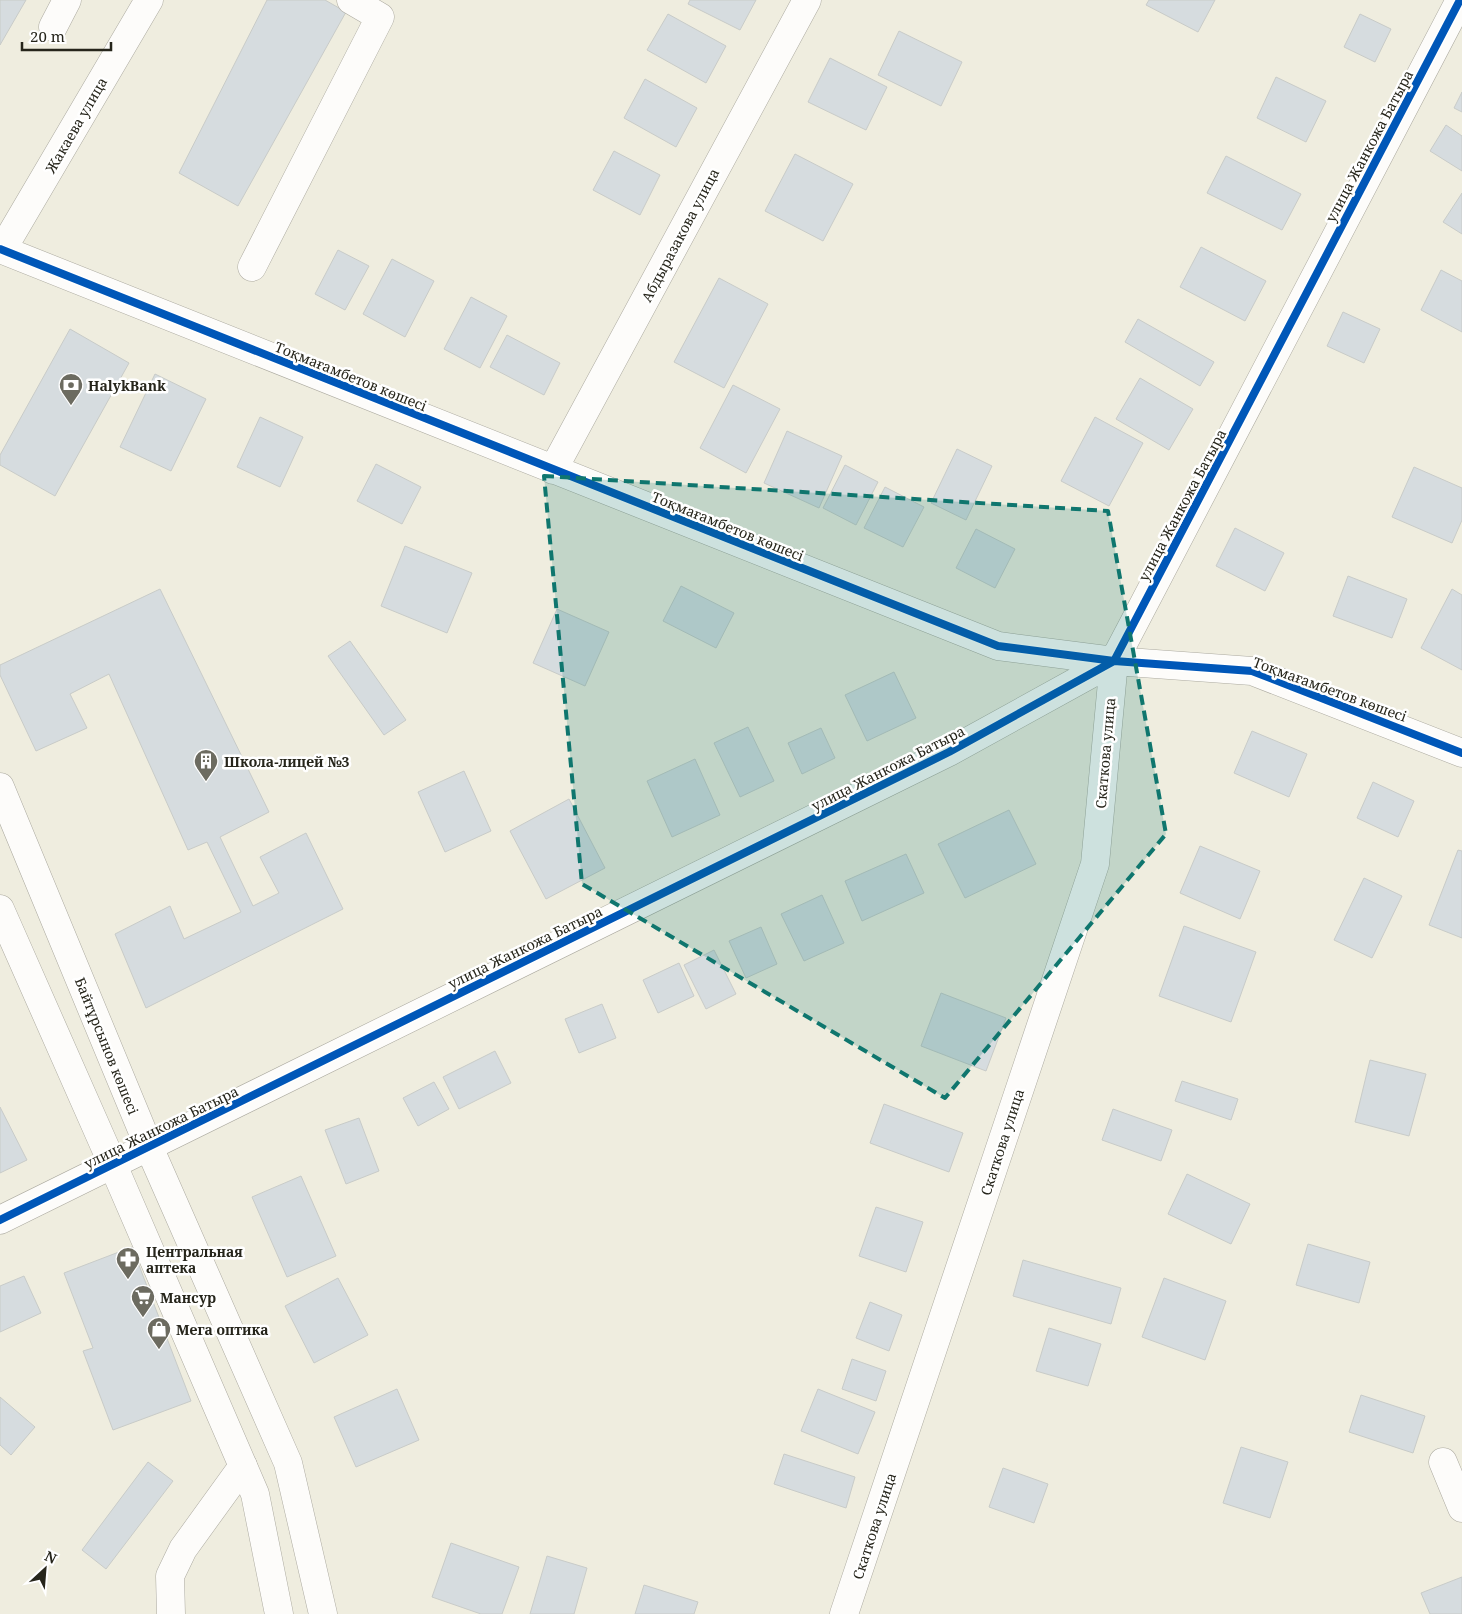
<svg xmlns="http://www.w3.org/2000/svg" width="1462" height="1614" viewBox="0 0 1462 1614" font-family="'Noto Serif',serif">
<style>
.building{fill:#d6dcdf;stroke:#c8cbc8}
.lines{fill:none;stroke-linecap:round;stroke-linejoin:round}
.minor-casing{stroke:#acaaa0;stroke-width:29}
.major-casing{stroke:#acaaa0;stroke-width:29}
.minor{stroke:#fdfcfa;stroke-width:28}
.major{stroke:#fdfcfa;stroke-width:28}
.cycleway-casing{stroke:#fff;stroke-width:11}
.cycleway{stroke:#0057b8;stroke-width:8}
.marked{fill:#0f766e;fill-opacity:0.2;stroke:#0f766e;stroke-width:4;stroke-dasharray:10 6;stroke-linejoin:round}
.labels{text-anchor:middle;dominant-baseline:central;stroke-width:5;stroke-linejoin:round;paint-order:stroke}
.street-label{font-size:14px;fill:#26251b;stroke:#fff}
.poi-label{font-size:14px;font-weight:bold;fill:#26251b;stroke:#fff;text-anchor:start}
</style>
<rect width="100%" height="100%" fill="#efeddf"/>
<path class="building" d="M 0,0 L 26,0 L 0,45 Z
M 267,0 L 325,0 L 346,12 L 238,206 L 179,173 Z
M 690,0 L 756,0 L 740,30 L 688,4 Z
M 1149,0 L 1215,0 L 1198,32 L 1146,5 Z
M 668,14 L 726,46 L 706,83 L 647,50 Z
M 1360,14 L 1391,29 L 1375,62 L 1344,47 Z
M 899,31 L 962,62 L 941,106 L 878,75 Z
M 830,58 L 887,87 L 866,130 L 808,102 Z
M 1276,77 L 1326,101 L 1306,142 L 1257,118 Z
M 645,79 L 697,108 L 676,147 L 624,118 Z
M 1462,92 L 1462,112 L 1454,108 Z
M 1446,125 L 1462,136 L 1462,171 L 1430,151 Z
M 614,151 L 660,175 L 640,215 L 593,190 Z
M 795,154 L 853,184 L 823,241 L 765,211 Z
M 1226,156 L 1301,194 L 1282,230 L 1207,193 Z
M 1462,193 L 1462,234 L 1443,222 Z
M 1201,247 L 1266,281 L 1245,321 L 1180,287 Z
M 338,250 L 369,266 L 345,310 L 315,294 Z
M 392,259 L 434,281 L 405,337 L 363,314 Z
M 1441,270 L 1462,281 L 1462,332 L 1421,310 Z
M 719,278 L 768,304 L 724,388 L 674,362 Z
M 471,297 L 507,316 L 480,368 L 444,349 Z
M 1343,312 L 1380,329 L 1364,363 L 1327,346 Z
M 1138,319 L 1214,362 L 1200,386 L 1125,342 Z
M 70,329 L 129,363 L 55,496 L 0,465 L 0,455 Z
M 507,335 L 560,363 L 544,395 L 490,367 Z
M 155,374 L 206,399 L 171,471 L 120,447 Z
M 1140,378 L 1193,409 L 1169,450 L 1116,419 Z
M 733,385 L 780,409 L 746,473 L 700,448 Z
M 260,417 L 303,437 L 280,487 L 237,467 Z
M 1095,417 L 1143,443 L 1109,506 L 1061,481 Z
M 787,431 L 842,456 L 819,508 L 764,483 Z
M 957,449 L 992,466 L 966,520 L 931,503 Z
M 376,464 L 421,487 L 402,524 L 357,501 Z
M 845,465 L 878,482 L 856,525 L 823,508 Z
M 1414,467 L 1462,488 L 1462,520 L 1452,543 L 1392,517 Z
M 885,487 L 924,507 L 903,547 L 864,528 Z
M 1235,528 L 1284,553 L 1265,591 L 1216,566 Z
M 976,529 L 1015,549 L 995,588 L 956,568 Z
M 405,546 L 472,573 L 447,633 L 381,606 Z
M 1348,576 L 1407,599 L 1392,638 L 1333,616 Z
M 681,586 L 734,613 L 716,648 L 663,621 Z
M 160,589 L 269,812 L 220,837 L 253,906 L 279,893 L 260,857 L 306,833 L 343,909 L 146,1008 L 115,934 L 170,906 L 184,939 L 241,912 L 207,842 L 188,850 L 109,674 L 70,694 L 87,728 L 36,751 L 0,675 L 0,665 Z
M 1452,589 L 1462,595 L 1462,670 L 1421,648 Z
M 557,609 L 609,632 L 585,686 L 533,663 Z
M 350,641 L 406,720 L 384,735 L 328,656 Z
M 894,672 L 916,718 L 867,741 L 845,695 Z
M 748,727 L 774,781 L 740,797 L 714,743 Z
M 821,728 L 835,758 L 802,774 L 788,743 Z
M 1252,731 L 1307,754 L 1289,797 L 1234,773 Z
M 695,759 L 720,815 L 672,837 L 647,781 Z
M 464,771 L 491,831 L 445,852 L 418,792 Z
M 1373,782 L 1414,801 L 1398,837 L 1357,818 Z
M 569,799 L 605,868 L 546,899 L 510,831 Z
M 1009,810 L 1036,864 L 965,898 L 938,844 Z
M 1200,846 L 1260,871 L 1240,919 L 1180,893 Z
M 1458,850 L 1462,851 L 1462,938 L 1429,925 Z
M 906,854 L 924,893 L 862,921 L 845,881 Z
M 1364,878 L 1402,896 L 1372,958 L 1334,940 Z
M 822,895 L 844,943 L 804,961 L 781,914 Z
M 1184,926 L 1256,952 L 1231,1022 L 1159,996 Z
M 761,927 L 777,964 L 746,978 L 729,941 Z
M 714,950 L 736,994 L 706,1009 L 684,965 Z
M 679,963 L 694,996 L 658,1013 L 643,980 Z
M 941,993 L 1006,1018 L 986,1071 L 921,1046 Z
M 602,1004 L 616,1038 L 579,1053 L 565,1019 Z
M 495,1051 L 511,1083 L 459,1109 L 443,1077 Z
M 1370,1060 L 1426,1074 L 1409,1136 L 1355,1122 Z
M 1182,1081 L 1238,1099 L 1231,1120 L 1175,1101 Z
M 434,1082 L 449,1109 L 418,1126 L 403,1098 Z
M 884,1104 L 963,1133 L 949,1172 L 870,1143 Z
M 0,1107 L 27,1160 L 0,1173 Z
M 1113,1109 L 1172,1130 L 1161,1161 L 1102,1140 Z
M 359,1118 L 379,1171 L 346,1184 L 325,1130 Z
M 1187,1174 L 1250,1204 L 1231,1244 L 1168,1214 Z
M 301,1176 L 336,1256 L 287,1277 L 252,1197 Z
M 876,1207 L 923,1222 L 906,1272 L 859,1256 Z
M 1308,1244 L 1370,1262 L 1359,1303 L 1296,1285 Z
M 132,1247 L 191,1401 L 113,1430 L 83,1351 L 93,1348 L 64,1273 Z
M 1023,1260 L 1121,1288 L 1111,1324 L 1013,1296 Z
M 24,1276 L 41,1313 L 0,1332 L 0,1286 Z
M 338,1278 L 368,1335 L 314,1363 L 285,1306 Z
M 1164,1278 L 1226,1301 L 1205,1360 L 1142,1337 Z
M 870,1302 L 902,1315 L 889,1351 L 856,1338 Z
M 1049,1328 L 1101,1344 L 1088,1386 L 1036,1371 Z
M 852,1359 L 886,1371 L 876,1401 L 842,1389 Z
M 397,1389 L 419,1440 L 356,1467 L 334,1417 Z
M 818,1389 L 875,1412 L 858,1454 L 801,1431 Z
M 1361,1395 L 1425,1416 L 1413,1453 L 1349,1432 Z
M 0,1397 L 35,1427 L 11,1455 L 0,1445 Z
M 1241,1447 L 1288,1462 L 1270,1518 L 1223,1503 Z
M 784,1454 L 855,1477 L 846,1508 L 774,1484 Z
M 148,1462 L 173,1481 L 106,1569 L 82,1550 Z
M 1003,1468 L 1048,1484 L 1034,1523 L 989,1507 Z
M 451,1543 L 519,1567 L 502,1614 L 481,1614 L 432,1597 Z
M 547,1556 L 587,1568 L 574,1614 L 530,1614 Z
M 1462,1577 L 1462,1614 L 1430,1614 L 1421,1593 Z
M 644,1585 L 698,1602 L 694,1614 L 635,1614 Z"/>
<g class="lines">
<g class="minor-casing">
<path id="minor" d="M 53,27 L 67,0
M 0,249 L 998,646 L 1114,661 L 1252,671 L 1462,753
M 2,250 L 149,0
M 252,267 L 380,17 L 351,0
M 553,470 L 807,0
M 0,1220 L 949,752 L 1114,661 L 1460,0
M 1443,1462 L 1462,1508
M 171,1614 L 170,1576 L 183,1549 L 243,1466
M 844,1614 L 1095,864 L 1114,661"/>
</g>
<g class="major-casing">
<path id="major" d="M 0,787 L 149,1147 L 288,1463 L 323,1614
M 0,909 L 113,1165 L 255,1494 L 279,1614"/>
</g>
<use href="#minor" class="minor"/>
<use href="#major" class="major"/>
<g class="cycleway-casing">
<path id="cycleway" d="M 0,249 L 998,646 L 1114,661 L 1252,671 L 1462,753
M 0,1220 L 949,752 L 1114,661 L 1460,0"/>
</g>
<use href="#cycleway" class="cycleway"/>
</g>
<path class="marked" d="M 544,476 L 1108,511 L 1166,834 L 945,1098 L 582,884 Z"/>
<defs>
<g id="bank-pin" transform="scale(1.25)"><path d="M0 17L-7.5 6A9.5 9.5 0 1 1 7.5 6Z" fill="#6c6b60" stroke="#fff"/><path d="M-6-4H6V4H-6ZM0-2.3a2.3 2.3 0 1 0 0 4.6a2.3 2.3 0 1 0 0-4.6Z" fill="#fff"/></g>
<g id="building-pin" transform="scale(1.25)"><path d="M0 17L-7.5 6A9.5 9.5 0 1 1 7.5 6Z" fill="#6c6b60" stroke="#fff"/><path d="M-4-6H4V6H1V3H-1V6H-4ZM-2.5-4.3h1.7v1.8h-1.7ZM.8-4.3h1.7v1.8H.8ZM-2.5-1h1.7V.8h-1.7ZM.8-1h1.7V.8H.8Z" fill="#fff"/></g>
<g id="pharmacy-pin" transform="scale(1.25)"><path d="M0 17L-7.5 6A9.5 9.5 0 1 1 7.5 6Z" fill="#6c6b60" stroke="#fff"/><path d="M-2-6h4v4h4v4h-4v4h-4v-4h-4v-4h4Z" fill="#fff"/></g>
<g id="supermarket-pin" transform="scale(1.25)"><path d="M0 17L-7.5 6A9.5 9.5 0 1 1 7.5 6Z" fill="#6c6b60" stroke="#fff"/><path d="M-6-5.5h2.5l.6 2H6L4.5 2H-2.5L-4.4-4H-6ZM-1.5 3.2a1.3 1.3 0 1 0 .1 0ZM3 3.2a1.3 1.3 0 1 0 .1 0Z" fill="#fff"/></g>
<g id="shop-pin" transform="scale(1.25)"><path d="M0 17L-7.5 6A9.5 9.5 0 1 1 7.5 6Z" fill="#6c6b60" stroke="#fff"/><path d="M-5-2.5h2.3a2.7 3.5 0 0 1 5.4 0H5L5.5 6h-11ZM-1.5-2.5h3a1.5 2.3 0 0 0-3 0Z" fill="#fff"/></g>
</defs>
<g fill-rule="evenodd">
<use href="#bank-pin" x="71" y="385"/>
<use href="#building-pin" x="206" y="761"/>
<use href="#pharmacy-pin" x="128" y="1259"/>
<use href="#supermarket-pin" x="143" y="1297"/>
<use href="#shop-pin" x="159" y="1329"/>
</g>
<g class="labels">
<g class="street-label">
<text transform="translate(76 125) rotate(-60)">Жакаева улица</text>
<text transform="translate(1369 146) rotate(-62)">улица Жанкожа Батыра</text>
<text transform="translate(680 235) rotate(-62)">Абдыразакова улица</text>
<text transform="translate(351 376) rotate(22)">Тоқмағамбетов көшесі</text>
<text transform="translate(1182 505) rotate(-62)">улица Жанкожа Батыра</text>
<text transform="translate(728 526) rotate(22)">Тоқмағамбетов көшесі</text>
<text transform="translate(1330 689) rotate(20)">Тоқмағамбетов көшесі</text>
<text transform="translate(1105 753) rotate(-85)">Скаткова улица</text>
<text transform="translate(888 768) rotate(-27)">улица Жанкожа Батыра</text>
<text transform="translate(525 947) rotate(-26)">улица Жанкожа Батыра</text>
<text transform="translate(107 1046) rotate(68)">Байтұрсынов көшесі</text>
<text transform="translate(161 1127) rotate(-26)">улица Жанкожа Батыра</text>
<text transform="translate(1002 1142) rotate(-72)">Скаткова улица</text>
<text transform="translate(874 1526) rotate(-72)">Скаткова улица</text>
</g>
<g class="poi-label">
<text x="88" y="385">HalykBank</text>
<text x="224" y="761">Школа-лицей №3</text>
<text x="146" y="1251">Центральная<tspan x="146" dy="16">аптека</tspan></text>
<text x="160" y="1297">Мансур</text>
<text x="176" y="1329">Мега оптика</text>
</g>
</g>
<g transform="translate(45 1569) rotate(26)" stroke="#ffffff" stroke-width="4" paint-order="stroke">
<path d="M0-4L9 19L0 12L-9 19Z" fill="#26251b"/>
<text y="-8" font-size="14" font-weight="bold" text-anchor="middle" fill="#26251b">N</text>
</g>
<path d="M22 42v8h89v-8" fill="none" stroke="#26251b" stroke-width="2.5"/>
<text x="30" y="42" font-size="15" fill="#26251b" stroke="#ffffff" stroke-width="4" paint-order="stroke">20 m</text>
</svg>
